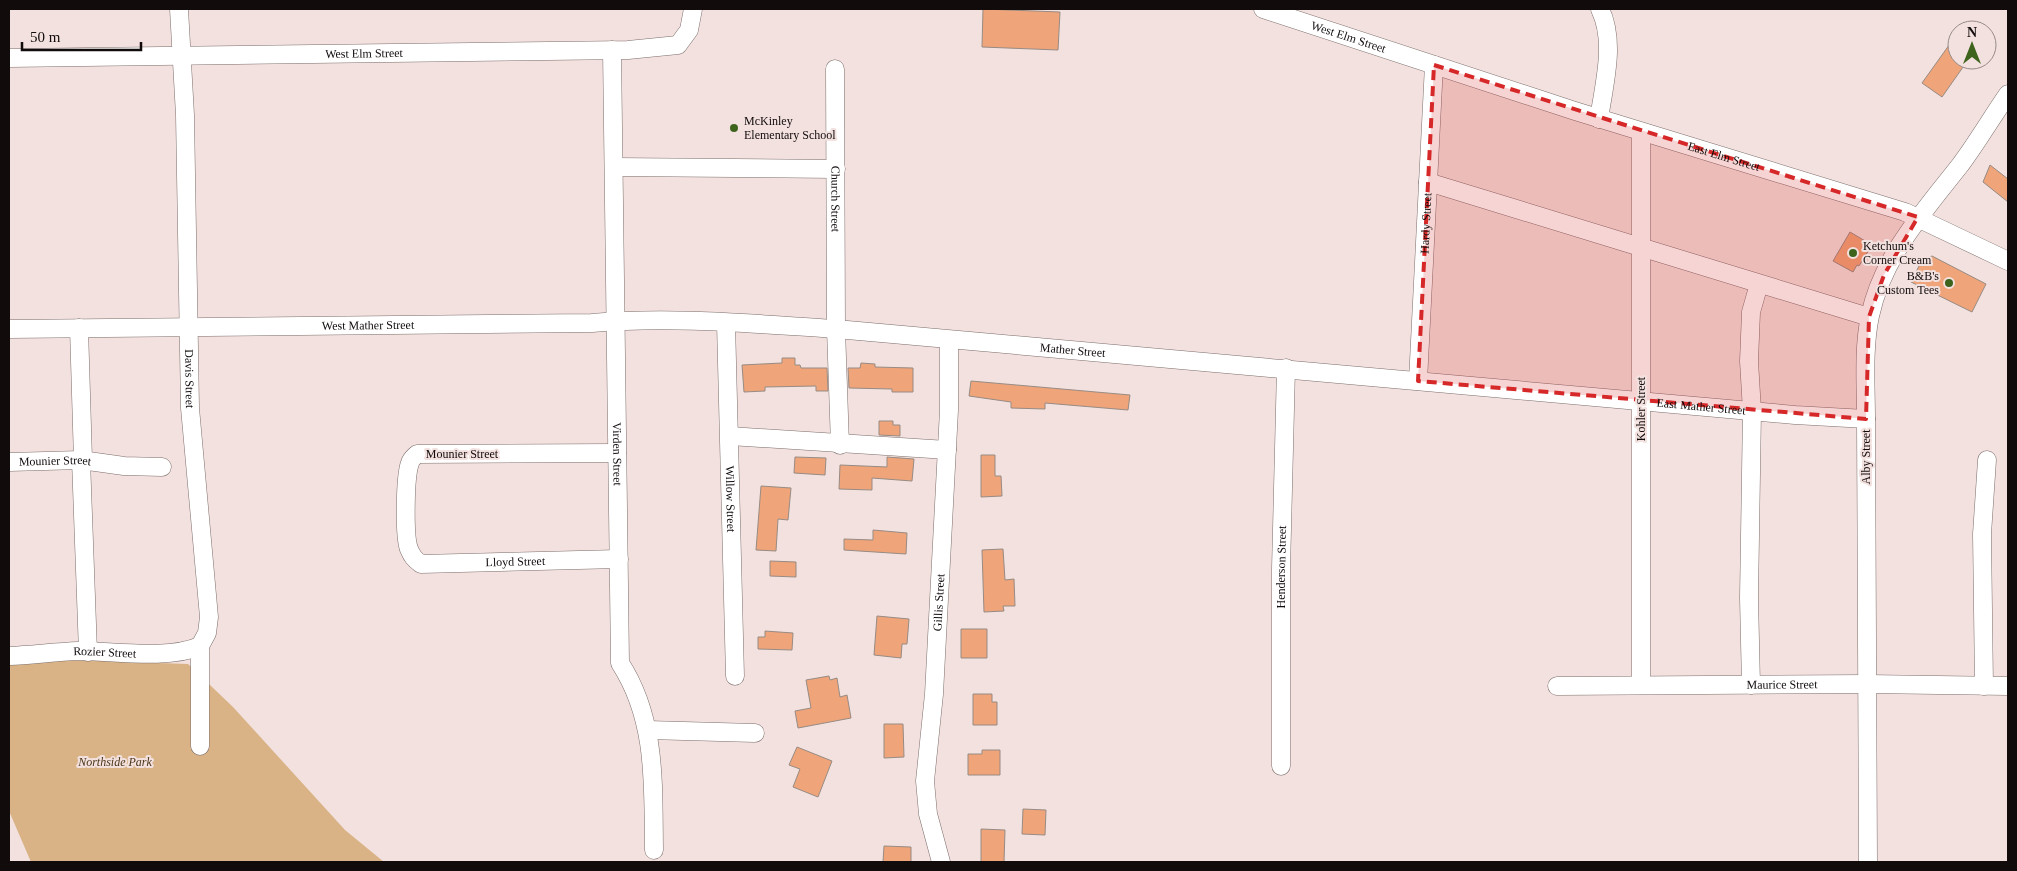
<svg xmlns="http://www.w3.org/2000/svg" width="2017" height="871" viewBox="0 0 2017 871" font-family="'Times New Roman',serif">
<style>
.green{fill:#d9b386}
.building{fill:#efa479;stroke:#978b84}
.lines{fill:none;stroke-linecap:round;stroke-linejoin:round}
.minor-casing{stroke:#7c6e6b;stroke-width:19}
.minor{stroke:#fff;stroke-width:18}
.marked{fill:#d62828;fill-opacity:0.2;stroke:#d62828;stroke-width:4;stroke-dasharray:10 6;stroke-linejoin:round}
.poi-dot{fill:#3d631c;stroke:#f2e1de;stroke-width:2}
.labels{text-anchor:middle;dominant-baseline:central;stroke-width:4;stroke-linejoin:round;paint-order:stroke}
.street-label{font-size:12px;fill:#110b0b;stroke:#f2e1de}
.poi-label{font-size:12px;fill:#110b0b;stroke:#f2e1de;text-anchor:start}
.park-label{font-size:12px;font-style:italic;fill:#4c3518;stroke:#f2e1de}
</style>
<rect width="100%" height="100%" fill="#f2e1de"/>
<path class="green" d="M 75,660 L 188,664 L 233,707 L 345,830 L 384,862 L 31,862 L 9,811 L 9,665 Z"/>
<path class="building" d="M 983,9 L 1060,12 L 1058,50 L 982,47 Z
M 1957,34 L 1957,60 L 1968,60 L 1942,97 L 1922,83 Z
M 1990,165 L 2008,179 L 2008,202 L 1983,182 Z
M 1850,232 L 1872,245 L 1859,266 L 1857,265 L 1853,272 L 1833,261 Z
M 1932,256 L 1986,284 L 1972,312 L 1911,282 L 1922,260 Z
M 782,358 L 795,358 L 795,365 L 800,365 L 801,368 L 827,368 L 828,391 L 816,391 L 816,386 L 765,387 L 765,391 L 744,392 L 742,365 L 782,363 Z
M 861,363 L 875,364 L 875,367 L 913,368 L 913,392 L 892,392 L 892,389 L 849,388 L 848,368 L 860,368 Z
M 971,381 L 1130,395 L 1128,410 L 1045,403 L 1045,409 L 1011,408 L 1011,402 L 969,396 Z
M 879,421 L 893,421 L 893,425 L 900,425 L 900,436 L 879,435 Z
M 981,455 L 995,455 L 995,476 L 1001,476 L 1002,496 L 981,497 Z
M 795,457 L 826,458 L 825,475 L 794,473 Z
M 887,457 L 914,459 L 912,481 L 872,478 L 872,490 L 839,489 L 840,465 L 887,467 Z
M 761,486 L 791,488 L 788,520 L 778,519 L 776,551 L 756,550 Z
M 873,530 L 907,533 L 906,554 L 844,550 L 844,539 L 873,540 Z
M 1003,549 L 1005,580 L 1014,579 L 1015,606 L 1003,606 L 1004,611 L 984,612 L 982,550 Z
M 770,561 L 796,562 L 796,577 L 770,576 Z
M 877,616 L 909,619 L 907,644 L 902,644 L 901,658 L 874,655 Z
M 961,629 L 987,629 L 987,658 L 961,658 Z
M 765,631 L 793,633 L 792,650 L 758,649 L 758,637 L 765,637 Z
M 829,676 L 830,680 L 837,678 L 840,697 L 847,695 L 851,718 L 798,728 L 795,711 L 811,708 L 806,680 Z
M 973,694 L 992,694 L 992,702 L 997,702 L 997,725 L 973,725 Z
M 884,724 L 903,724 L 904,757 L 884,758 Z
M 797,747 L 832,761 L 818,797 L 793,787 L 800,769 L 789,765 Z
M 982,750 L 1000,750 L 1000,775 L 968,775 L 968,754 L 982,754 Z
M 1023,809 L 1046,810 L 1045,835 L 1022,834 Z
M 981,829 L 1005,830 L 1004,862 L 981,862 Z
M 884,846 L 911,847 L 911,862 L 883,862 Z"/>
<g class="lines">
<g class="minor-casing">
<g id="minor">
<path id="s1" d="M 179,9 L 185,115 L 190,408 L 209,617 L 207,633 L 200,646 L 200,746"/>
<path id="s2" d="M 1263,9 L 1575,111 L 1905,212 L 2008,261"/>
<path id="s3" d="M 612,50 L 620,663 C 657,720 653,785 654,850"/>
<path id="s4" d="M 9,58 L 628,50 L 678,45 L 689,30 L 693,9"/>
<path id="s5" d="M 835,69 L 836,329 L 840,445"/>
<path d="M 1599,119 C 1604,84 1616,42 1600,9"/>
<path d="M 1641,132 L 1641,685"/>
<path d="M 614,167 L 836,169"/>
<path d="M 1428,182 L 1869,317"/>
<path id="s6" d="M 726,323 L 735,676"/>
<path d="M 79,328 L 83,460"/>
<path id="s7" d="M 9,329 L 592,323 C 673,316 755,324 836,329 L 1795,415 L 1866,419"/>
<path id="s8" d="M 1418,381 L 1434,65"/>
<path d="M 730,436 L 947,450"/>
<path id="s9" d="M 617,453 L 417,454 C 414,457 411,459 410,463 C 405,476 404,536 409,549 C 412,556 414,559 421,564 L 619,559"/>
<path d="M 81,460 L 88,652"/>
<path id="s10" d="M 9,462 L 81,460 L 124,466 L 162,467"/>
<path id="s11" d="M 9,656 C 32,655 55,652 78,651 C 113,651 168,660 200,646"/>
<path d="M 1751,685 L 1749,598 L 1752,411 L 1749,361 L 1751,312 L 1759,284"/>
<path id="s12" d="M 1557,686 L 1867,684 L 2008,686"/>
<path d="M 1984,686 L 1982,534 L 1987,460"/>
<path d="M 648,730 L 755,733"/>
<path id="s13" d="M 1281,766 L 1281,569 L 1286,368"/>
<path id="s14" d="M 941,862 L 928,814 L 925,781 L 934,694 L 949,410 L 949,340"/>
<path d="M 1868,862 L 1866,419 C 1866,386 1863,349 1870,316 C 1882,257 1925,210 1961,164 C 1978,141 1992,117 2008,94"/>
</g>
</g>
<use href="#minor" class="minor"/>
</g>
<path class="marked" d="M 1434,65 L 1918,217 L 1884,275 L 1869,317 L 1866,419 L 1418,381 Z"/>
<g class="poi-dot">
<circle cx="734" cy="128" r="5"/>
<circle cx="1853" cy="253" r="5"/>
<circle cx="1949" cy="283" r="5"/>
</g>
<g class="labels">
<g class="street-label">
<text stroke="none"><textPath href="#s2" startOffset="90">West Elm Street</textPath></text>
<text stroke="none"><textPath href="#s4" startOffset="355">West Elm Street</textPath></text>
<text stroke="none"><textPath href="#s2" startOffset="484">East Elm Street</textPath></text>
<text stroke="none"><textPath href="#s5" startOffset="130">Church Street</textPath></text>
<text stroke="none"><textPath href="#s8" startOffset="158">Hardy Street</textPath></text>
<text stroke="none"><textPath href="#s7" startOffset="359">West Mather Street</textPath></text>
<text stroke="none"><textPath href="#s7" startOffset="1065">Mather Street</textPath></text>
<text stroke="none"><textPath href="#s1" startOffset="370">Davis Street</textPath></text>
<text stroke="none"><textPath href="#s7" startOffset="1696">East Mather Street</textPath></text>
<text transform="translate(1641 409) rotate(-90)">Kohler Street</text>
<text stroke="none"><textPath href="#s3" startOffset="404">Virden Street</textPath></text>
<text x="462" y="454">Mounier Street</text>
<text transform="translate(1866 457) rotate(-90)">Alby Street</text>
<text stroke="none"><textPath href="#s10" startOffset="46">Mounier Street</textPath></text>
<text stroke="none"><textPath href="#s6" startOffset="176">Willow Street</textPath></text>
<text stroke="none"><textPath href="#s9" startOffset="412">Lloyd Street</textPath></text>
<text stroke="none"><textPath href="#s13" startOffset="199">Henderson Street</textPath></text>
<text stroke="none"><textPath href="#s14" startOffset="262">Gillis Street</textPath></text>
<text stroke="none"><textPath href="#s11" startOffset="96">Rozier Street</textPath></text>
<text stroke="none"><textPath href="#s12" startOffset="225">Maurice Street</textPath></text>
</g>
<g class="poi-label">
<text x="744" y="121">McKinley<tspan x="744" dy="14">Elementary School</tspan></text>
<text x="1863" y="246">Ketchum's<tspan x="1863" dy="14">Corner Cream</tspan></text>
<text x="1939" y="276" text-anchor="end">B&amp;B's<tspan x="1939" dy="14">Custom Tees</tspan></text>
</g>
<g class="park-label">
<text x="115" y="762">Northside Park</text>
</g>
</g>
<rect width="2017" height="871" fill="none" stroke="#110b0b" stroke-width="20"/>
<g transform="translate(1972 45)"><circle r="24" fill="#f2e1de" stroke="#988b8a"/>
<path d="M0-4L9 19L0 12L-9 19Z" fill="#3d631c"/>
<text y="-8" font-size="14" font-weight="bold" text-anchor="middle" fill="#110b0b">N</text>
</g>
<path d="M22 42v8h119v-8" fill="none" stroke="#110b0b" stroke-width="2.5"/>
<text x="30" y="42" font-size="15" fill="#110b0b" stroke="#f2e1de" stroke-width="4" paint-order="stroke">50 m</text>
</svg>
